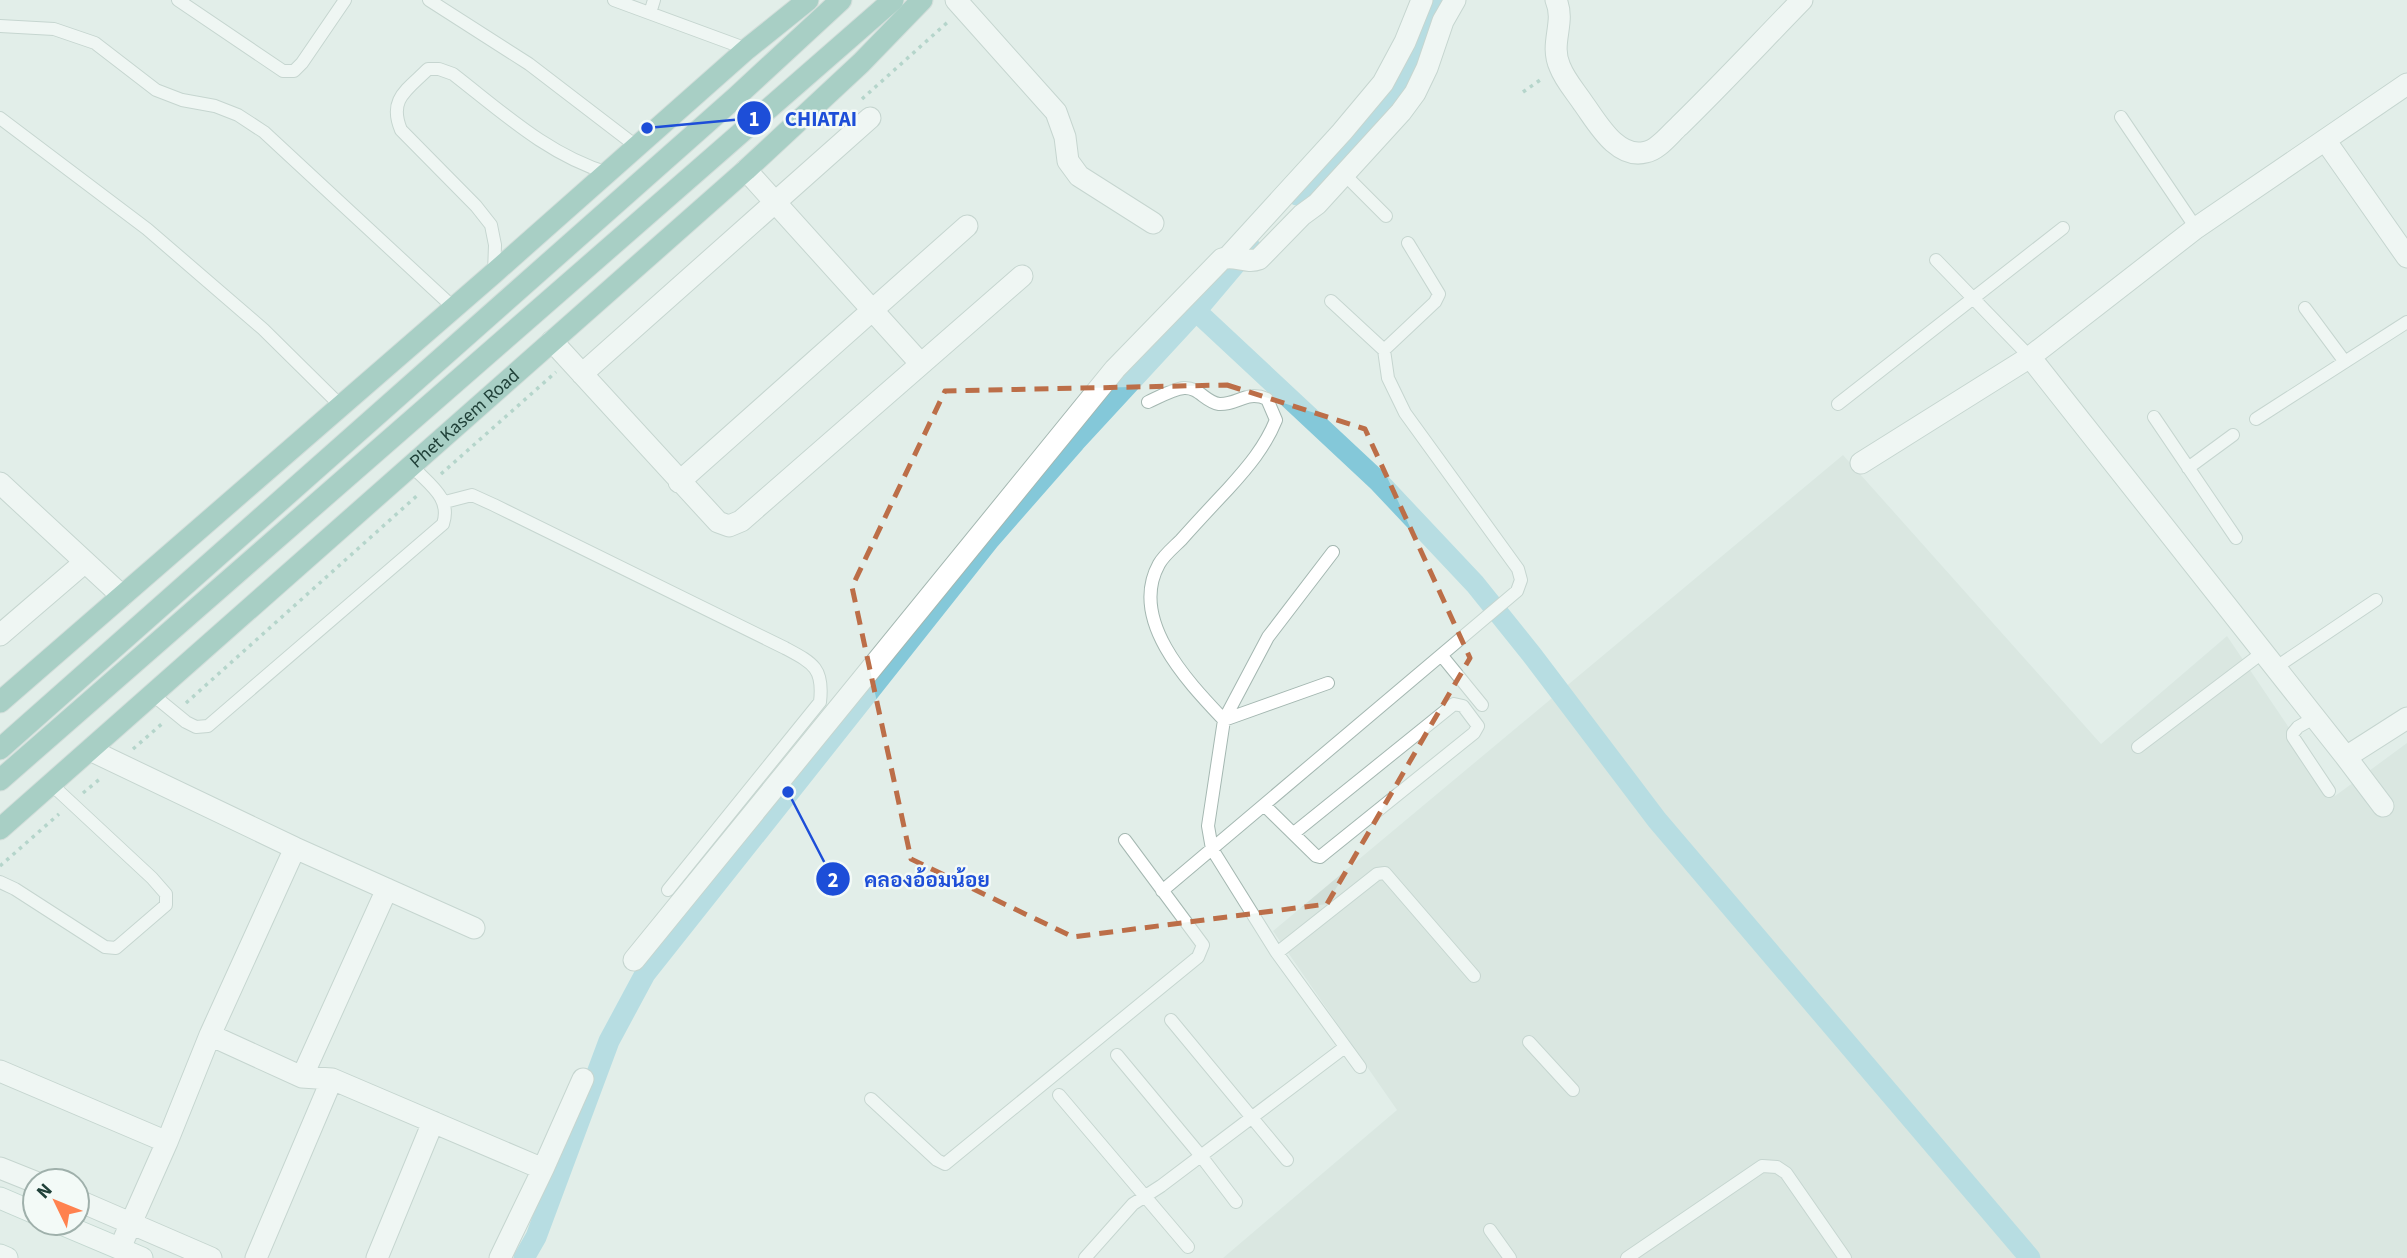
<svg xmlns="http://www.w3.org/2000/svg" width="2407" height="1258" viewBox="0 0 2407 1258" font-family="'Source Sans 3',Sarabun,sans-serif">
<style>
.built{fill:#d0ded8}
.lines{fill:none;stroke-linecap:round;stroke-linejoin:round}
.canal{stroke:#84c8d9;stroke-width:21}
.lane-casing{stroke:#a4b7b1;stroke-width:14}
.street-casing{stroke:#a4b7b1;stroke-width:23}
.secondary-casing{stroke:#9fbbb2;stroke-width:23}
.primary-casing{stroke:#c1cac8;stroke-width:23}
.path{stroke:#7fb5a6;stroke-width:3.5;stroke-dasharray:3.5 5;stroke-linecap:butt}
.lane{stroke:#fff;stroke-width:12}
.street{stroke:#fff;stroke-width:21}
.secondary{stroke:#fff;stroke-width:21}
.primary{stroke:#62a899;stroke-width:21}
.marked{fill:none;stroke:#bc6e48;stroke-width:5;stroke-dasharray:14 9;stroke-linejoin:round}
.labels{text-anchor:middle;dominant-baseline:central;stroke-width:5;stroke-linejoin:round;paint-order:stroke}
.street-label{font-size:19px;fill:#204139;stroke:#f3faf7}
.leader{fill:none;stroke:#1d4ed8;stroke-width:2.5}
.callout-dot{fill:#1d4ed8;stroke:#f3faf7;stroke-width:2.5}
.mark-label{font-size:21px;text-anchor:middle;font-weight:bold;fill:#fff}
.callout-label{font-size:21px;text-anchor:middle;font-weight:bold;fill:#1d4ed8;stroke:#f3faf7;stroke-width:5;stroke-linejoin:round;paint-order:stroke}
</style>
<rect width="100%" height="100%" fill="#e2eee9"/>
<path class="built" d="M 1843,455 L 2101,744 L 2227,636 L 2335,796 L 2407,743 L 2407,1258 L 1223,1258 L 1397,1110 L 1273,931 Z"/>
<g class="lines">
<path class="canal" d="M 1297,195 L 1389,101 L 1436,0
M 1196,311 L 1378,481 L 1475,584 L 1532,655 L 1657,820 L 2030,1258
M 524,1258 L 536,1237 L 609,1041 L 645,974 L 990,539 L 1075,442 L 1196,311 L 1250,247"/>
<g class="lane-casing">
<path id="lane" d="M 178,0 L 283,71 L 294,71 L 302,63 L 345,0
M 429,0 L 529,64 L 636,146
M 614,0 L 747,49
M 650,13 L 654,0
M 0,26 L 54,29 L 95,43 L 156,90 L 182,100 L 215,106 L 238,115 L 264,132 L 454,308
M 2121,117 L 2196,228
M 0,118 L 147,229 L 263,329 L 341,406
M 1345,175 L 1386,216
M 1936,260 L 2030,357
M 494,273 L 495,245 L 491,225 L 476,206 L 401,130 C 388,99 407,90 428,69 L 439,69 L 453,74 C 502,112 548,155 608,173
M 1331,301 L 1384,350
M 2305,308 L 2345,362
M 1148,402 C 1159,397 1173,389 1184,388 C 1199,387 1205,402 1219,404 C 1238,405 1246,390 1267,399 L 1276,420 C 1265,447 1248,467 1228,489 C 1212,506 1196,523 1181,540 C 1174,547 1164,555 1159,564 C 1128,620 1188,682 1224,720 L 1328,683
M 1838,404 L 2063,228
M 2154,417 L 2236,538
M 2256,419 L 2407,322
M 2188,468 L 2233,435
M 445,502 L 472,495 L 494,505 L 785,648 C 813,663 824,668 820,702 L 668,890
M 1333,552 L 1268,637 L 1224,720 L 1208,826 L 1212,849 L 1277,953 L 1360,1067
M 1442,656 L 1482,705
M 2275,668 L 2376,600
M 153,695 L 186,722 L 196,727 L 208,726 L 443,524 C 452,497 428,484 411,465
M 2314,718 L 2298,727 L 2293,733 L 2293,737 L 2329,791
M 2138,747 L 2262,653
M 1264,805 L 1316,856 L 1320,857 L 1474,733 L 1478,726 L 1463,706 L 1454,704 L 1294,833
M 0,882 L 15,889 L 105,947 L 116,948 L 166,905 L 166,894 L 152,878 L 51,784
M 1162,891 L 1517,591 L 1521,580 L 1518,569 L 1405,413 L 1388,378 L 1384,350 L 1435,302 L 1439,294 L 1408,243
M 1277,953 L 1377,874 L 1385,873 L 1474,976
M 1171,1020 L 1287,1160
M 1529,1042 L 1573,1090
M 1117,1055 L 1201,1156 L 1236,1202
M 1059,1095 L 1188,1247
M 871,1099 L 937,1160 L 945,1164 L 1198,957 L 1203,945 L 1125,840
M 1490,1230 L 1510,1258
M 1085,1258 L 1133,1204 L 1161,1186 L 1345,1047
M 1627,1258 L 1762,1166 L 1777,1167 L 1786,1173 L 1845,1258"/>
</g>
<g class="street-casing">
<path id="street" d="M 956,0 L 1056,112 L 1065,137 L 1068,161 L 1079,176 L 1153,223
M 1556,0 C 1566,23 1549,43 1560,67 C 1565,80 1575,91 1583,103 C 1597,122 1617,160 1646,152 C 1658,150 1670,134 1679,126 C 1721,85 1761,42 1802,0
M 2325,140 L 2407,257
M 746,170 L 921,364
M 1228,257 L 1342,132 L 1383,83 L 1405,42 L 1422,0
M 552,341 L 718,522 L 729,526 L 741,521 L 1022,276
M 2030,357 L 2346,757 L 2383,806
M 582,374 L 870,118
M 1861,463 L 2030,357 L 2196,228 L 2407,84
M 679,482 L 967,226
M 0,483 L 122,596
M 0,635 L 85,562
M 90,750 L 295,848 L 474,928
M 2346,757 L 2407,718
M 295,848 L 210,1035 L 302,1077 L 332,1079 L 543,1169
M 634,960 L 1115,369 L 1222,259 C 1234,254 1246,264 1259,259 L 1302,215 L 1317,204 L 1401,112 L 1415,93 L 1427,68 L 1443,21 L 1455,0
M 0,1071 L 167,1142
M 302,1077 L 387,889
M 0,1168 L 35,1182
M 77,1200 L 211,1258
M 120,1248 L 167,1142 L 210,1035
M 256,1258 L 332,1079
M 377,1258 L 433,1122
M 500,1258 L 543,1169 L 583,1079"/>
</g>
<g class="secondary-casing">
<path id="secondary" d="M 0,1198 L 35,1213
M 59,1223 L 142,1258
M 0,1255 L 7,1258"/>
</g>
<g class="primary-casing">
<g id="primary">
<path d="M 0,702 L 494,273 L 747,49 L 808,0"/>
<path d="M 0,749 L 736,97 L 841,0"/>
<path d="M 0,780 L 893,0"/>
<path id="s1" d="M 0,829 L 746,170 L 861,63 L 922,0"/>
</g>
</g>
<path class="path" d="M 1523,92 L 1543,78
M 862,99 L 950,20
M 441,474 L 556,372
M 186,703 L 420,493
M 133,749 L 164,722
M 83,793 L 101,778
M 0,866 L 59,814"/>
<use href="#lane" class="lane"/>
<use href="#street" class="street"/>
<use href="#secondary" class="secondary"/>
<use href="#primary" class="primary"/>
</g>
<path d="M0 0H2407V1258H0ZM 1227,385 L 1365,429 L 1470,658 L 1327,904 L 1073,937 L 911,859 L 852,587 L 945,391 Z" fill="#e2eee9" fill-opacity=".55" fill-rule="evenodd"/>
<path class="marked" d="M 1227,385 L 1365,429 L 1470,658 L 1327,904 L 1073,937 L 911,859 L 852,587 L 945,391 Z"/>
<g class="labels">
<g class="street-label">
<text stroke="none"><textPath href="#s1" startOffset="620">Phet Kasem Road</textPath></text>
</g>
</g>
<path class="leader" d="M647 128L754 118M788 792L833 879"/>
<g class="callout-dot">
<circle cx="647" cy="128" r="7"/>
<circle cx="788" cy="792" r="7"/>
<circle cx="754" cy="118" r="18"/>
<circle cx="833" cy="879" r="18"/>
</g>
<g class="mark-label">
<text x="754" y="126">1</text>
<text x="833" y="887">2</text>
</g>
<g class="callout-label">
<text x="821" y="126">CHIATAI</text>
<text x="927" y="887">คลองอ้อมน้อย</text>
</g>
<g transform="translate(56 1202) rotate(313)"><circle r="33" fill="#f3faf7" stroke="#9fb0ab" stroke-width="2"/>
<path d="M0-5L12 26L0 18L-12 26Z" fill="#ff824f"/>
<text y="-10" font-size="19" font-weight="bold" text-anchor="middle" fill="#204139">N</text>
</g>
</svg>
